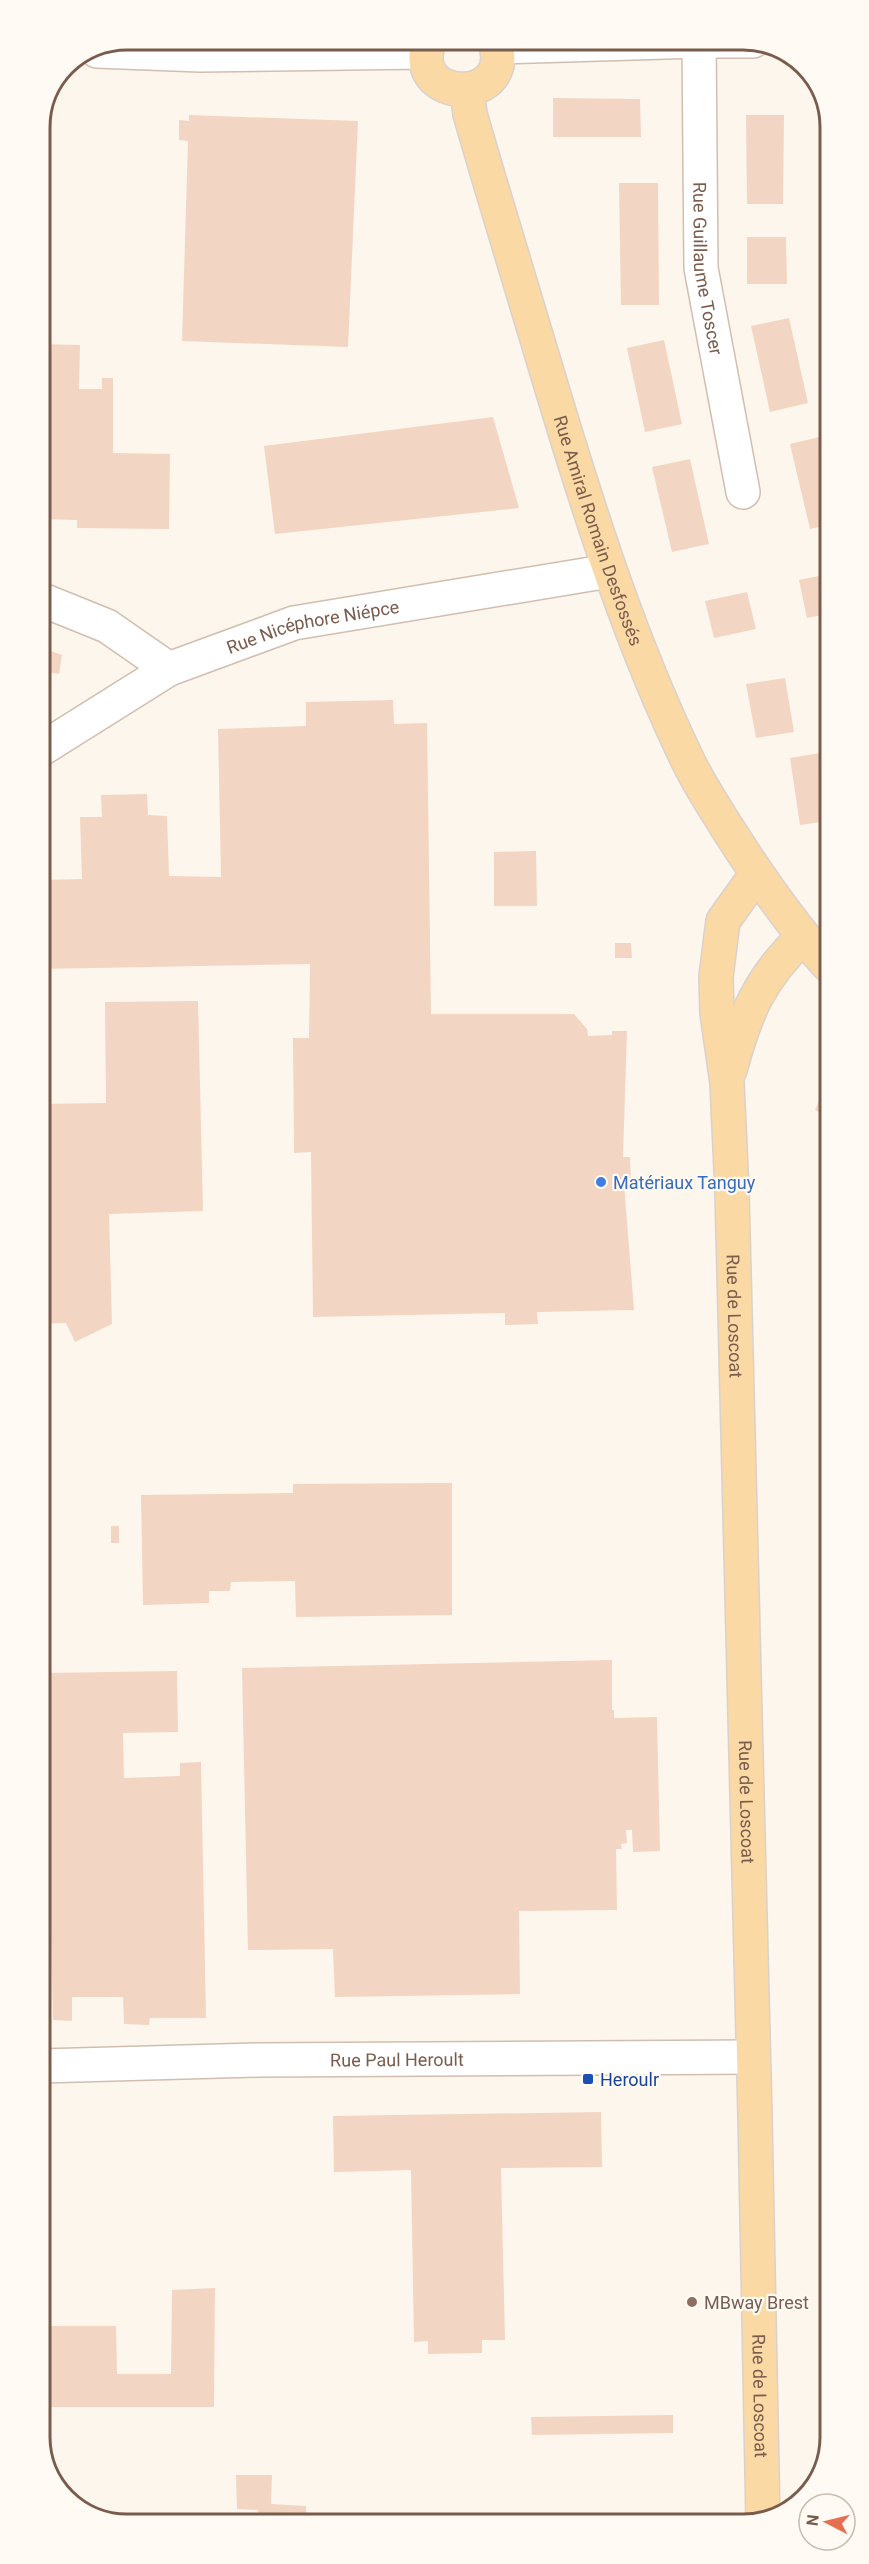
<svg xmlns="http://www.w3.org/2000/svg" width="869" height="2564" viewBox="0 0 869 2564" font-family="Roboto,sans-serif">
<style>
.building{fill:#f3d5c3}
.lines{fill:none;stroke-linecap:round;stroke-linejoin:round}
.minor-casing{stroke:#d1beb0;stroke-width:36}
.major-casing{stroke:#dad1cd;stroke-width:36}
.minor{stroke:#fff;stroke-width:33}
.major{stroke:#fbd9a5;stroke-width:33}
.shop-dot{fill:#3f7fe0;stroke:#fffaf3;stroke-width:2}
.transit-dot{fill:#1a4fb4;stroke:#fffaf3;stroke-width:2}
.education-dot{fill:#8d6e63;stroke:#fffaf3;stroke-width:2}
.labels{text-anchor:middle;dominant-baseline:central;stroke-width:4.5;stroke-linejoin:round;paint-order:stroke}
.street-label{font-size:18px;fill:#7a5c4d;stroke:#fffaf3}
.shop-label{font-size:18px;fill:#366cbe;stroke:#fffaf3;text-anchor:start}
.transit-label{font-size:18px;fill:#164399;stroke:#fffaf3;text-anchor:start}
.education-label{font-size:18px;fill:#785e54;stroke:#fffaf3;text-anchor:start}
.rim{fill:none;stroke:#7a5c4d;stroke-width:3}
</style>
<rect width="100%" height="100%" fill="#fdf6ec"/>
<path class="building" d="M 553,98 L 640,99 L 641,137 L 553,137 Z
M 189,115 L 358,121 L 348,347 L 182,341 L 188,141 L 179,140 L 179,120 L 189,121 Z
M 746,115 L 784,115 L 783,204 L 747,204 Z
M 619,183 L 658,183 L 659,305 L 621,305 Z
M 747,237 L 786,237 L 787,284 L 747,284 Z
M 789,318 L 808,403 L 770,412 L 751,326 Z
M 664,340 L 682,424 L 645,432 L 627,348 Z
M 39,344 L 80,345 L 79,389 L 102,389 L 102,378 L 113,378 L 113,453 L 170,454 L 169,529 L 77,528 L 77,520 L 40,519 Z
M 493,417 L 519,508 L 275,534 L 264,446 Z
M 828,435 L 828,525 L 810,529 L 790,444 Z
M 690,459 L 709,544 L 672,552 L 652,467 Z
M 828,574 L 828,614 L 807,618 L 799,580 Z
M 747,592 L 756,629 L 714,638 L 705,601 Z
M 40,647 L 62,655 L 59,674 L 40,671 Z
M 785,678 L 794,732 L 756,738 L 746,684 Z
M 393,700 L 394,724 L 427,723 L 431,1014 L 574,1014 L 587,1029 L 588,1036 L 612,1035 L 612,1031 L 627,1031 L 623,1157 L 630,1157 L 631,1184 L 624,1184 L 634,1310 L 537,1312 L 538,1324 L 505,1325 L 505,1313 L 313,1317 L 311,1152 L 294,1153 L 293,1038 L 309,1038 L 310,964 L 40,969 L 40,880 L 82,879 L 80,817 L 102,817 L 101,795 L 147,794 L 148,815 L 167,816 L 169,876 L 221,877 L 218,729 L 306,726 L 306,702 Z
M 820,753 L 822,766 L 827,766 L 828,774 L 828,821 L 800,825 L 790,758 Z
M 536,851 L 537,906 L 494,906 L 494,852 Z
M 615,943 L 631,943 L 632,958 L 615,958 Z
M 198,1001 L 203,1211 L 109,1214 L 112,1324 L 75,1342 L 66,1323 L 41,1324 L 40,1104 L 106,1103 L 105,1002 Z
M 828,1080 L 828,1117 L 815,1110 Z
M 41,1326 L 47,1326 L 47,1338 L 41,1340 Z
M 452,1483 L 452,1615 L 296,1617 L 295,1581 L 231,1582 L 230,1591 L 209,1591 L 209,1603 L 143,1605 L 141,1495 L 293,1493 L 293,1484 Z
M 111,1526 L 119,1526 L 119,1543 L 111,1543 Z
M 612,1660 L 612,1710 L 614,1710 L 614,1718 L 657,1717 L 660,1851 L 633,1852 L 632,1830 L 626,1830 L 627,1843 L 621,1844 L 622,1849 L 616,1849 L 617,1910 L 519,1911 L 520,1994 L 335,1997 L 333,1949 L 248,1950 L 242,1668 Z
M 177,1671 L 178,1732 L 123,1733 L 124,1778 L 180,1776 L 180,1763 L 201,1762 L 206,2018 L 150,2018 L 149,2025 L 124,2024 L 123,1997 L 72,1997 L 72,2021 L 53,2020 L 45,1673 Z
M 601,2112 L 602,2167 L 501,2168 L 505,2340 L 482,2340 L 482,2353 L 428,2354 L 428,2341 L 414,2342 L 411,2170 L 334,2172 L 333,2116 Z
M 215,2288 L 214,2407 L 42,2407 L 42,2326 L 116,2326 L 117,2374 L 171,2374 L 172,2290 Z
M 673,2415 L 673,2433 L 532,2435 L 531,2417 Z
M 236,2475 L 272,2475 L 271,2504 L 306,2506 L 307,2524 L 258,2524 L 258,2510 L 237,2509 Z"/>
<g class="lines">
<g class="minor-casing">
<g id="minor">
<path id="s1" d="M 699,39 L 701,268 L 743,492"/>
<path d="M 497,47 L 699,41 L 753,41"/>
<path d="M 97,51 L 200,55 L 426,52"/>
<path d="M 40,599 L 107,626 L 169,669"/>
<path id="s2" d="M 40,750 L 169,669 L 294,623 L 609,571"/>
<path id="s3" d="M 41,2066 L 259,2060 L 753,2057"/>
</g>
</g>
<g class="major-casing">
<g id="major">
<path d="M 430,39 C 403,105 520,107 494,39"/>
<path id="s4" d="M 467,91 L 470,114 C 497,207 525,300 553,392 C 591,518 631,643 688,761 C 699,784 713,805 726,826 C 757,875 789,922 828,965"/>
<path id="s5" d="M 756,875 L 723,921 L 716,977 L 717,1013 L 727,1083 L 732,1192 L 755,2116 L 763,2522"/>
<path d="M 730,1070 C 745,1013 760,978 803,937"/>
</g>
</g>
<use href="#minor" class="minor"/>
<use href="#major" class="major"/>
</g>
<circle class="shop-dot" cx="601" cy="1182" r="6"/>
<rect class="transit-dot" x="582" y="2073" width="12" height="12" rx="3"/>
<circle class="education-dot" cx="692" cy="2302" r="6"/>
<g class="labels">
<g class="street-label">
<text stroke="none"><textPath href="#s1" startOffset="230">Rue Guillaume Toscer</textPath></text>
<text stroke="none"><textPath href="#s4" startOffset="459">Rue Amiral Romain Desfossés</textPath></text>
<text stroke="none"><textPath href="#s2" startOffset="303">Rue Nicéphore Niépce</textPath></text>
<text stroke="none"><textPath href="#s5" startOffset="453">Rue de Loscoat</textPath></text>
<text stroke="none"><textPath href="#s5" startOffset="939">Rue de Loscoat</textPath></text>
<text stroke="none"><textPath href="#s3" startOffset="356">Rue Paul Heroult</textPath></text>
<text stroke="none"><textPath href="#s5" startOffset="1533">Rue de Loscoat</textPath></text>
</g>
<g class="shop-label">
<text x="613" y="1182">Matériaux Tanguy</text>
</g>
<g class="transit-label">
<text x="600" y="2079">Heroulr</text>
</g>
<g class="education-label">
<text x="704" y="2302">MBway Brest</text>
</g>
</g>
<path d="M0 0H869V2564H0ZM127 50H743A77 77 0 0 1 820 127V2437A77 77 0 0 1 743 2514H127A77 77 0 0 1 50 2437V127A77 77 0 0 1 127 50Z" fill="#fffaf3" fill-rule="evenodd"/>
<path class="rim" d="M127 50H743A77 77 0 0 1 820 127V2437A77 77 0 0 1 743 2514H127A77 77 0 0 1 50 2437V127A77 77 0 0 1 127 50Z"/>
<g transform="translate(827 2522) rotate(277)"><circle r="28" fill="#fffaf3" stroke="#cabbb1" stroke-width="1.5"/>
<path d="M0-4.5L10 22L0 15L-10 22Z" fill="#e76f51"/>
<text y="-9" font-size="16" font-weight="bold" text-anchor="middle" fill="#7a5c4d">N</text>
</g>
</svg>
